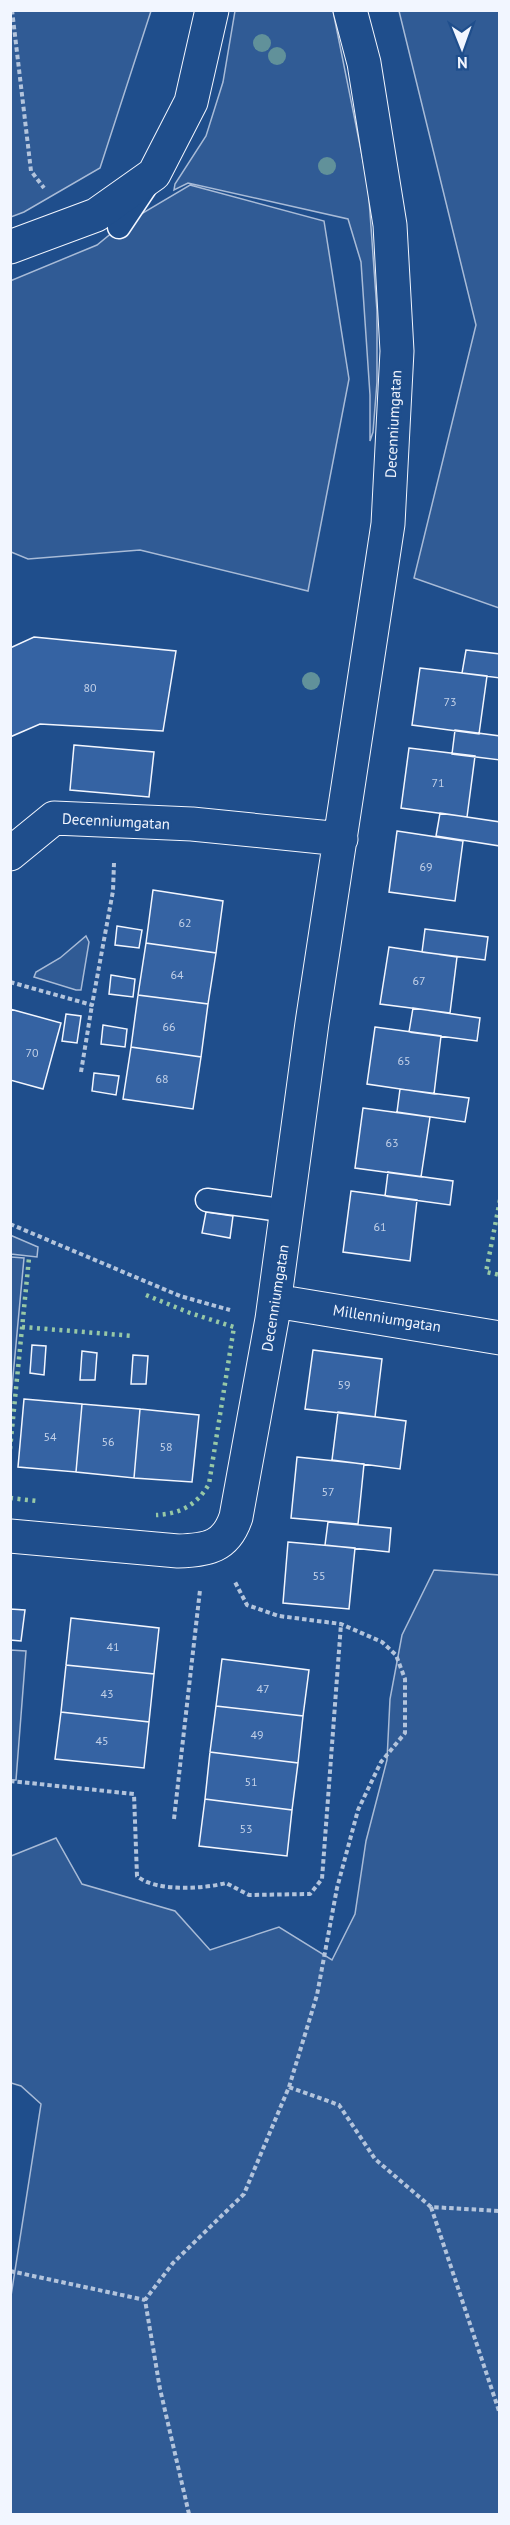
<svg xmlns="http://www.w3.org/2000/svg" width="510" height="2525" viewBox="0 0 510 2525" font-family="'PT Sans',sans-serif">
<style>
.built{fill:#305b95;stroke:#a8bbd7;stroke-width:1.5}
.building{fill:#3563a3;stroke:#f2f6ff;stroke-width:1.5}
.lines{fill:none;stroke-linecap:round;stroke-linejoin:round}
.service-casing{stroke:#f2f6ff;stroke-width:25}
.minor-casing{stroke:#f2f6ff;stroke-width:35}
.path{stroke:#b3c4dc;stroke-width:4;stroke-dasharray:4.5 3;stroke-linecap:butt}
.service{stroke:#1f4e8c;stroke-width:22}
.minor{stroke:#1f4e8c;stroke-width:33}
.hedge{stroke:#97c8a6;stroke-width:4.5;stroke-dasharray:3 4.5;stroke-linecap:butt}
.tree{fill:#61919a}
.labels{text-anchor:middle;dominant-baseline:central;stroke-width:4.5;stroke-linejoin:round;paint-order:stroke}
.number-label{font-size:12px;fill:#c3d1e8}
.street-label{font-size:15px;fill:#f2f6ff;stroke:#1f4e8c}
</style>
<rect width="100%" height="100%" fill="#1f4e8c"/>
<path class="built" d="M 11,10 L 151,11 L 100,168 L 24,212 L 11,217 Z
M 235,11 L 333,11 L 368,185 L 377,311 L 377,382 L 373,432 L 370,441 L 370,395 L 361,262 L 348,219 L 188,183 L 174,190 L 175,184 L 206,136 L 223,82 Z
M 399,11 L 499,11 L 499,608 L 414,578 L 476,325 Z
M 190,185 L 324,221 L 349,379 L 308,591 L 140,550 L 28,559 L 11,552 L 10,281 L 97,245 L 119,227 Z
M 86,936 L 89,942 L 81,990 L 76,990 L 34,977 L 36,972 L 60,958 Z
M 10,1235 L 38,1247 L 37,1257 L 11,1254 Z
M 11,1257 L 24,1258 L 11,1398 L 10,1257 Z
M 434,1570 L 499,1575 L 499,2514 L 11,2514 L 11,2296 L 41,2104 L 21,2086 L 11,2083 L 11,1856 L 56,1838 L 82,1884 L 175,1911 L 210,1950 L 279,1927 L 332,1960 L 355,1914 L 366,1841 L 387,1760 L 390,1699 L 402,1635 Z
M 10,1650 L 26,1651 L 16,1780 L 10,1780 Z"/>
<path class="building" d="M 34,637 L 176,651 L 163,731 L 40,724 L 10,737 L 10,648 Z
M 466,650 L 500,654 L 500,678 L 462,673 Z
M 420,668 L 487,676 L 479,734 L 412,725 Z
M 455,730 L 500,736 L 500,760 L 452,754 Z
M 74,745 L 154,752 L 149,797 L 70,790 Z
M 409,748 L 475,756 L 467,817 L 401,808 Z
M 440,813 L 500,822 L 500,846 L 436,836 Z
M 397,831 L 463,841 L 455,901 L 389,892 Z
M 153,890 L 223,901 L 216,953 L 146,943 Z
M 117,926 L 142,930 L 139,948 L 115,945 Z
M 425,929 L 488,937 L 485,960 L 422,952 Z
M 146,943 L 216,953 L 208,1004 L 138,995 Z
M 389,947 L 457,957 L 450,1013 L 380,1004 Z
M 111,975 L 135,979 L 133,997 L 109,994 Z
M 138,995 L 208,1004 L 201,1057 L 131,1047 Z
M 413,1008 L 480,1018 L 477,1041 L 409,1032 Z
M 10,1009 L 61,1023 L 43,1089 L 10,1080 Z
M 66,1014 L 81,1016 L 77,1043 L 62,1041 Z
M 103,1025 L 127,1029 L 125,1047 L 101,1044 Z
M 375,1027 L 441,1036 L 434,1094 L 367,1084 Z
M 131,1047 L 201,1057 L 193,1109 L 123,1099 Z
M 94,1073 L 119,1076 L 116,1095 L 92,1091 Z
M 400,1089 L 469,1098 L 465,1122 L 397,1112 Z
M 363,1108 L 430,1117 L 421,1177 L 355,1168 Z
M 388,1172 L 453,1181 L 450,1205 L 385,1196 Z
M 351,1191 L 417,1200 L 410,1261 L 343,1252 Z
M 206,1212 L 233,1216 L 230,1238 L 202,1233 Z
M 32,1345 L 46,1346 L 44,1375 L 30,1373 Z
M 313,1350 L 382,1359 L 375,1417 L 305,1409 Z
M 82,1351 L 97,1353 L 95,1380 L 80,1380 Z
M 133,1355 L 148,1356 L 146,1384 L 131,1384 Z
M 24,1399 L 82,1404 L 76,1472 L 18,1467 Z
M 82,1404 L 140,1409 L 134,1478 L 76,1472 Z
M 140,1409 L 199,1415 L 192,1482 L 134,1478 Z
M 338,1412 L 406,1421 L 400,1469 L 332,1460 Z
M 297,1457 L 364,1464 L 358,1524 L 291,1518 Z
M 328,1522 L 391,1528 L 389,1552 L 325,1545 Z
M 288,1542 L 355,1548 L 349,1609 L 283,1603 Z
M 10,1609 L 25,1610 L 21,1641 L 10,1640 Z
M 71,1618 L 159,1628 L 154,1674 L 66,1665 Z
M 222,1659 L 309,1670 L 303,1716 L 216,1706 Z
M 66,1665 L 154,1674 L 149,1722 L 61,1712 Z
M 216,1706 L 303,1716 L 298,1763 L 210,1752 Z
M 61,1712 L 149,1722 L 144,1768 L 55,1759 Z
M 210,1752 L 298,1763 L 292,1810 L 205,1799 Z
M 205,1799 L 292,1810 L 287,1856 L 199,1846 Z"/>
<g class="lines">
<g class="service-casing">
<path id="service" d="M 119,227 L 145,188
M 207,1200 L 288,1211"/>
</g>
<g class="minor-casing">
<path id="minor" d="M 10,247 L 96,215 L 154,174 L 191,102 L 212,10
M 10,854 L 54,818 L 192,824 L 341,839
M 275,1301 L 500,1338
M 10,1536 L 178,1551 C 208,1550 226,1547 236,1517 L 272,1319 L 312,1023 L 388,524 L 397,351 L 390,225 L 364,63 L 350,10"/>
</g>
<path class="path" d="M 12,10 L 31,171 L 44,188
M 10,982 L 92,1005 L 113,891 L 114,863
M 81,1072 L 92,1005
M 10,1224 L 180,1296 L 230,1310
M 10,1781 L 134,1794 L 137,1876 C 155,1892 203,1889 226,1883 L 249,1895 L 310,1894 L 322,1879 L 341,1624
M 174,1819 L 200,1590
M 289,2087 L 339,2105 L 375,2159 L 431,2207 L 500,2211
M 431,2207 L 500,2414
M 10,2271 L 145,2300
M 189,2514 L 160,2389 L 145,2300 L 173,2263 L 244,2194 L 289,2087 L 317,1995 L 337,1888 L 358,1810 L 381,1762 L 405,1733 L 405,1679 L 396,1655 L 382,1642 L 341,1624 L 279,1616 L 247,1605 L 235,1582"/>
<use href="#service" class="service"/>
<use href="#minor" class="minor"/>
<path class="hedge" d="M 500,1200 L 486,1272 L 500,1275
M 146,1295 L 190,1313 L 234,1327 L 209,1484 C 197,1505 180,1514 156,1515
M 22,1327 L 134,1336
M 10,1449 L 29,1258
M 10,1498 L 37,1501"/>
</g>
<g class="tree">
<circle cx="262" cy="43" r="9"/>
<circle cx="277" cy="56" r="9"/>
<circle cx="327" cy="166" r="9"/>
<circle cx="311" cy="681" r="9"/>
</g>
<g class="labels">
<g class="number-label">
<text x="90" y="687">80</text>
<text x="450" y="701">73</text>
<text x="438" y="782">71</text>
<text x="426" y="866">69</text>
<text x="185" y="922">62</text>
<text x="177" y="974">64</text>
<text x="419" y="980">67</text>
<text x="169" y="1026">66</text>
<text x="32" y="1052">70</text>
<text x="404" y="1060">65</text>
<text x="162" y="1078">68</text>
<text x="392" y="1142">63</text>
<text x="380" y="1226">61</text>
<text x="344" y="1384">59</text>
<text x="50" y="1436">54</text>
<text x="108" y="1441">56</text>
<text x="166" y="1446">58</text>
<text x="328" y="1491">57</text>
<text x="319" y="1575">55</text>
<text x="113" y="1646">41</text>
<text x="263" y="1688">47</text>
<text x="107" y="1693">43</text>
<text x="257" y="1734">49</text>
<text x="102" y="1740">45</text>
<text x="251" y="1781">51</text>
<text x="246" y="1828">53</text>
</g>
<g class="street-label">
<text transform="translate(393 424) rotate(-87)">Decenniumgatan</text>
<text transform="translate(116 821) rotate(3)">Decenniumgatan</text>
<text transform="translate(275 1298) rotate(-81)">Decenniumgatan</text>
<text transform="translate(387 1318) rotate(9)">Millenniumgatan</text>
</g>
</g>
<rect width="510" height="2525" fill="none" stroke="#f2f6ff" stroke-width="24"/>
<g transform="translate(462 48) rotate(179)" stroke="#1f4e8c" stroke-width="4.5" paint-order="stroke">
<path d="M0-4.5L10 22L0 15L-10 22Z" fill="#f2f6ff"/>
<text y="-9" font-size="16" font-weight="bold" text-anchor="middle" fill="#f2f6ff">N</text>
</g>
</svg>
